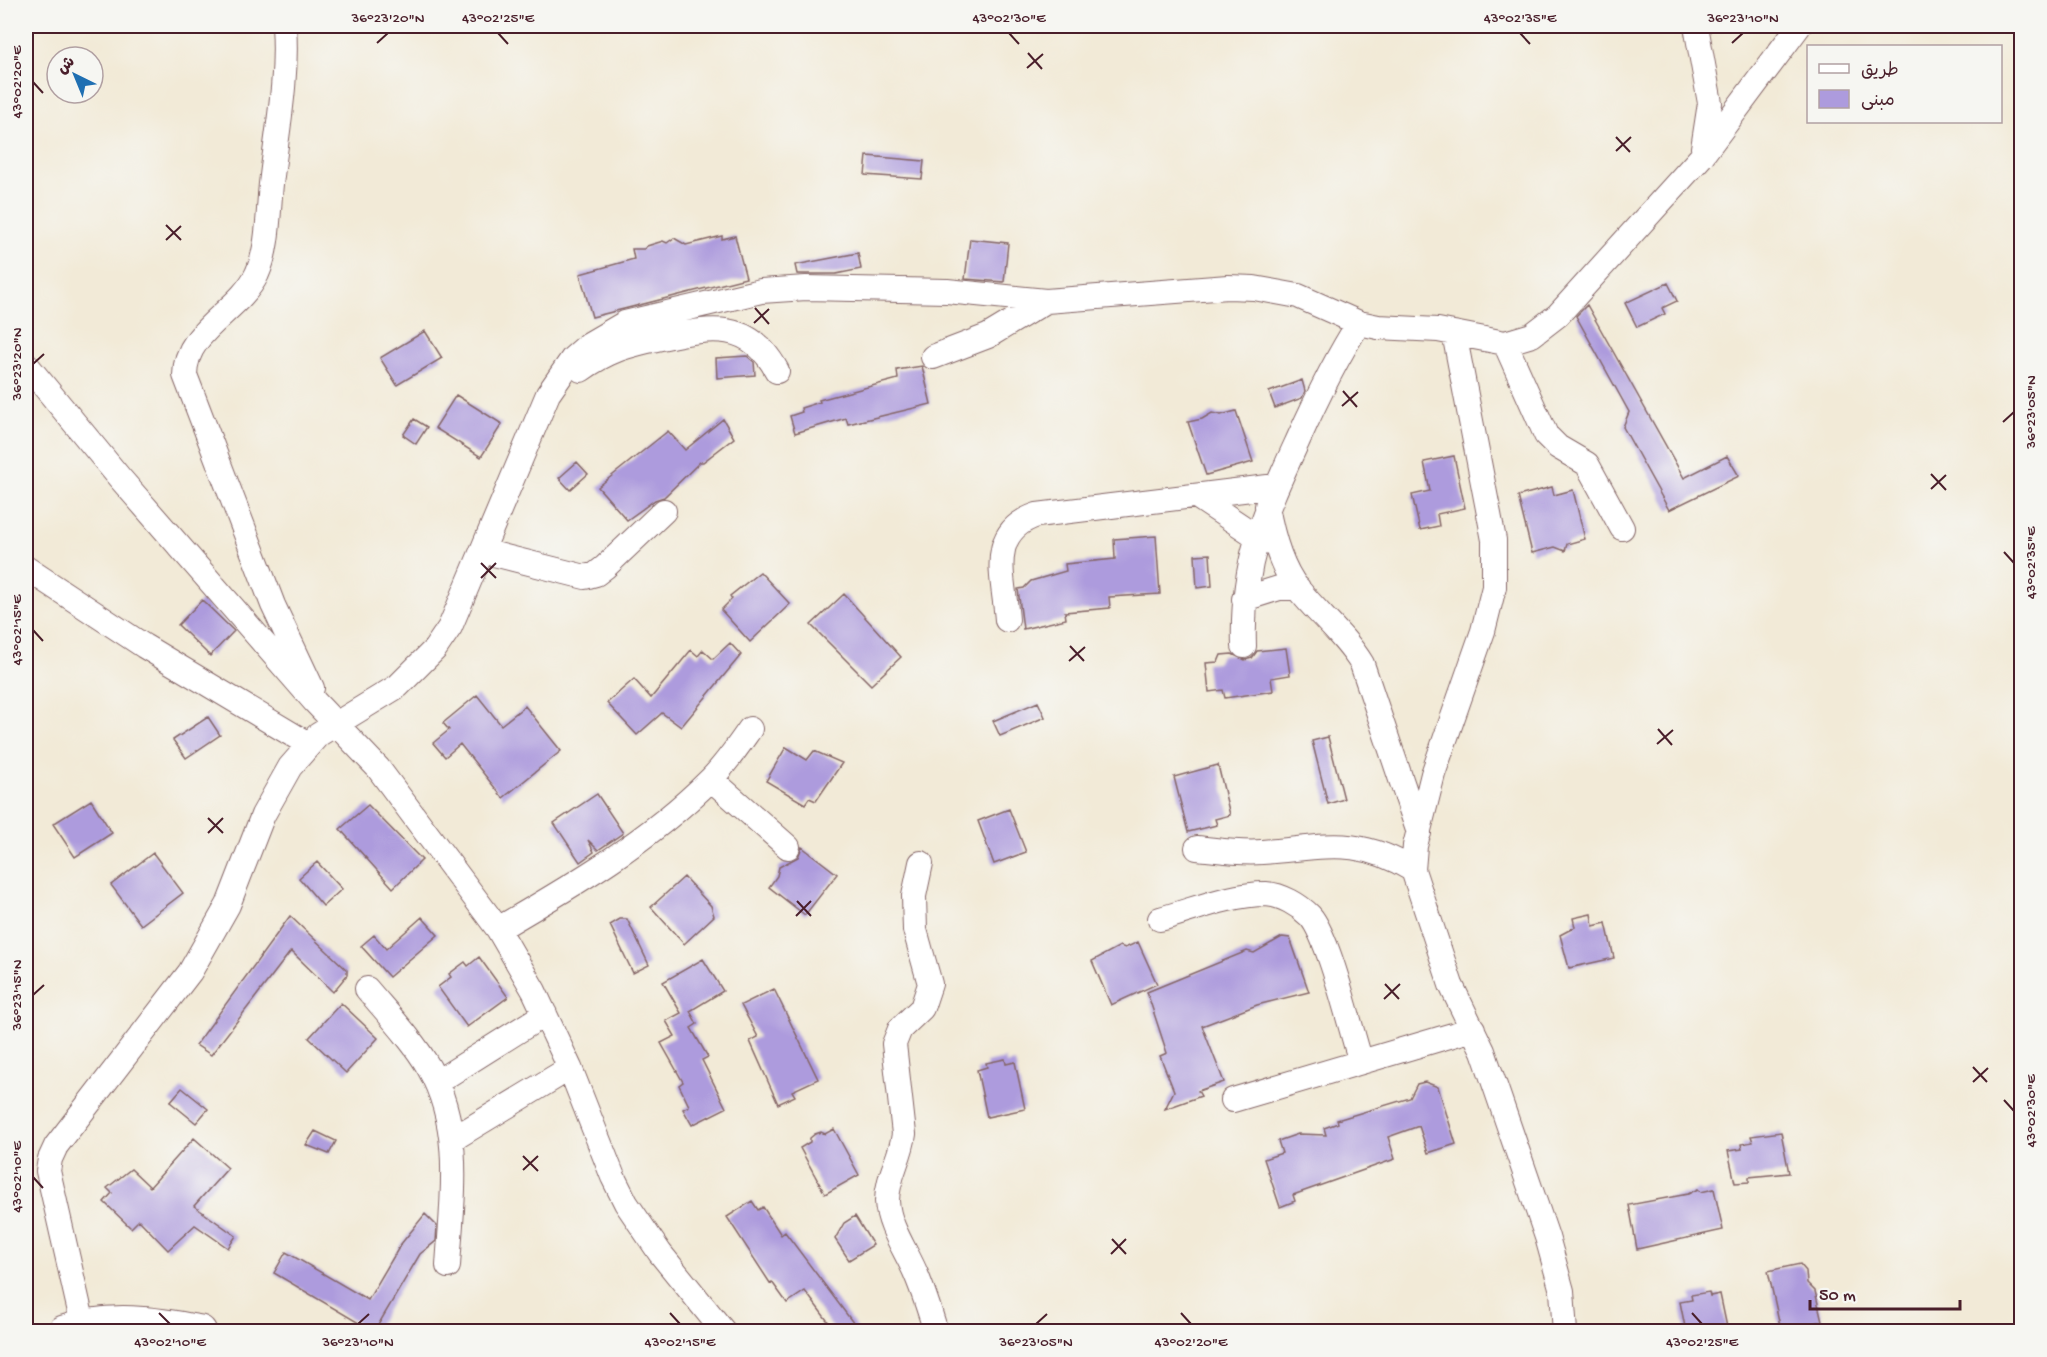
<svg xmlns="http://www.w3.org/2000/svg" width="2047" height="1357" viewBox="0 0 2047 1357" font-family="'Gochi Hand','Playpen Sans Arabic',sans-serif">
<style>
.building{fill:#ad9bdd}
.lines{fill:none;stroke-linecap:round;stroke-linejoin:round}
.street-casing{stroke:#856667;stroke-width:26}
.secondary-casing{stroke:#856667;stroke-width:35}
.street{stroke:#fff;stroke-width:24}
.secondary{stroke:#fff;stroke-width:33}
.ticks{fill:none;stroke:#4a1f2b;stroke-width:2}
.neatline{fill:none;stroke:#4a1f2b;stroke-width:2}
.ticks-label{font-size:15px;text-anchor:middle;fill:#4a1f2b}
</style>
<rect width="100%" height="100%" fill="#f6f6f2"/>
<filter id="ink" filterUnits="userSpaceOnUse"><feTurbulence type="fractalNoise" baseFrequency=".0167" numOctaves="2"/><feDisplacementMap in="SourceGraphic" scale="12" xChannelSelector="R" yChannelSelector="G"/><feConvolveMatrix kernelMatrix="1 2 1 2 8 2 1 2 1" color-interpolation-filters="sRGB"/></filter>
<filter id="wash" filterUnits="userSpaceOnUse"><feTurbulence type="fractalNoise" baseFrequency=".008" numOctaves="4" result="noise"/><feDisplacementMap in="SourceGraphic" scale="24" xChannelSelector="R" yChannelSelector="G"/><feGaussianBlur stdDeviation="1.35" result="paint"/><feColorMatrix in="noise" values="0 0 0 0 0 0 0 0 0 0 0 0 0 0 0 0 0 1.4 0 .05"/><feComposite in="paint" operator="in"/></filter>
<g filter="url(#wash)">
<rect width="100%" height="100%" fill="#f2ead7"/>
<g id="blocks">
<path class="building" d="M 867,156 L 924,161 L 922,179 L 865,175 Z
M 722,236 L 722,239 L 735,236 L 746,278 L 592,317 L 580,274 L 634,259 L 632,249 L 644,249 L 647,246 L 663,241 L 667,243 L 674,238 L 686,245 Z
M 970,239 L 1008,243 L 1004,282 L 965,279 Z
M 858,253 L 861,269 L 836,274 L 797,274 L 795,265 Z
M 1668,283 L 1677,301 L 1662,308 L 1665,314 L 1637,327 L 1625,303 Z
M 1587,305 L 1684,478 L 1727,456 L 1739,476 L 1669,510 L 1623,427 L 1629,412 L 1576,316 Z
M 425,331 L 442,358 L 397,385 L 380,358 Z
M 747,356 L 754,362 L 755,375 L 717,378 L 716,358 Z
M 922,366 L 931,404 L 848,424 L 846,418 L 795,433 L 790,416 L 802,412 L 801,408 L 820,402 L 819,400 L 898,379 L 897,370 Z
M 1302,380 L 1305,391 L 1302,398 L 1275,408 L 1269,392 Z
M 456,395 L 502,424 L 481,457 L 435,428 Z
M 1236,411 L 1253,462 L 1206,475 L 1188,422 L 1202,419 L 1212,413 L 1221,415 Z
M 414,419 L 427,427 L 416,444 L 403,435 Z
M 723,419 L 734,438 L 703,462 L 700,462 L 664,497 L 655,500 L 627,520 L 598,487 L 668,431 L 685,450 Z
M 1454,456 L 1465,508 L 1437,514 L 1439,526 L 1420,530 L 1412,495 L 1430,491 L 1424,462 Z
M 577,462 L 588,474 L 570,490 L 559,478 Z
M 1552,487 L 1554,495 L 1573,490 L 1585,539 L 1567,544 L 1565,551 L 1555,547 L 1532,553 L 1518,496 Z
M 1156,536 L 1160,594 L 1109,597 L 1110,608 L 1065,612 L 1066,619 L 1023,629 L 1018,589 L 1024,588 L 1031,581 L 1066,571 L 1065,564 L 1115,559 L 1114,539 Z
M 1210,554 L 1212,586 L 1197,588 L 1195,555 Z
M 760,572 L 790,604 L 750,642 L 721,610 L 732,599 L 730,596 Z
M 844,594 L 901,657 L 871,685 L 811,625 Z
M 202,600 L 234,631 L 210,656 L 178,625 Z
M 730,643 L 741,655 L 681,727 L 662,713 L 637,735 L 607,703 L 634,679 L 651,698 L 691,650 L 698,656 L 703,650 L 713,659 Z
M 1286,648 L 1290,675 L 1271,678 L 1273,691 L 1225,698 L 1223,690 L 1209,692 L 1206,663 L 1218,662 L 1221,655 L 1232,654 L 1245,660 L 1252,658 L 1257,651 Z
M 477,695 L 501,725 L 525,706 L 561,751 L 503,798 L 460,744 L 445,757 L 433,743 L 449,730 L 443,723 Z
M 1038,702 L 1045,717 L 1000,736 L 993,721 Z
M 208,717 L 220,735 L 186,758 L 173,740 Z
M 1328,737 L 1344,799 L 1328,804 L 1312,741 Z
M 786,747 L 807,760 L 814,751 L 842,763 L 816,801 L 809,798 L 805,804 L 766,781 Z
M 1218,765 L 1230,815 L 1215,819 L 1217,825 L 1188,832 L 1174,777 Z
M 597,794 L 623,833 L 598,850 L 588,840 L 594,852 L 580,862 L 554,823 Z
M 91,800 L 112,833 L 75,857 L 53,824 Z
M 368,805 L 422,860 L 393,888 L 340,829 Z
M 1009,809 L 1026,852 L 994,864 L 978,821 Z
M 802,847 L 837,874 L 805,915 L 769,887 L 777,876 L 779,867 L 798,857 Z
M 153,853 L 183,893 L 141,925 L 111,885 Z
M 317,862 L 342,889 L 323,906 L 299,878 Z
M 684,877 L 711,906 L 714,916 L 684,944 L 651,907 Z
M 1591,914 L 1593,926 L 1606,923 L 1614,958 L 1569,968 L 1560,935 L 1575,927 L 1573,918 Z
M 290,916 L 347,970 L 347,975 L 333,992 L 291,951 L 211,1055 L 196,1045 Z
M 422,917 L 438,935 L 389,977 L 361,946 L 374,935 L 386,949 Z
M 620,919 L 627,919 L 649,965 L 633,973 L 610,925 Z
M 1282,937 L 1290,938 L 1309,992 L 1257,1005 L 1202,1026 L 1224,1082 L 1198,1091 L 1201,1096 L 1165,1109 L 1174,1091 L 1160,1056 L 1167,1053 L 1147,992 L 1247,951 L 1254,953 Z
M 1138,942 L 1157,984 L 1111,1005 L 1092,961 L 1120,946 L 1125,948 Z
M 479,957 L 508,997 L 467,1027 L 438,987 L 451,977 L 449,974 L 465,962 L 468,966 Z
M 703,959 L 723,991 L 690,1011 L 697,1024 L 691,1028 L 708,1057 L 702,1060 L 726,1108 L 692,1125 L 683,1109 L 689,1106 L 679,1085 L 683,1082 L 661,1043 L 675,1036 L 666,1021 L 681,1013 L 663,982 Z
M 774,989 L 818,1079 L 792,1091 L 795,1096 L 778,1104 L 750,1041 L 758,1037 L 741,1005 Z
M 341,1003 L 378,1038 L 346,1073 L 309,1038 Z
M 1005,1059 L 1006,1064 L 1015,1062 L 1025,1109 L 987,1117 L 977,1070 L 987,1067 L 986,1063 Z
M 1425,1082 L 1438,1087 L 1456,1144 L 1428,1153 L 1419,1126 L 1388,1137 L 1395,1159 L 1293,1195 L 1295,1201 L 1280,1207 L 1264,1159 L 1282,1153 L 1278,1141 L 1298,1134 L 1326,1135 L 1324,1128 L 1338,1123 L 1337,1120 L 1410,1098 L 1417,1084 Z
M 182,1088 L 208,1109 L 196,1123 L 170,1102 Z
M 834,1129 L 859,1175 L 825,1194 L 800,1148 L 810,1142 L 810,1138 L 815,1134 L 821,1132 L 825,1134 Z
M 315,1131 L 336,1141 L 329,1154 L 306,1145 Z
M 1781,1132 L 1789,1173 L 1749,1177 L 1749,1182 L 1735,1183 L 1728,1151 L 1742,1149 L 1741,1144 L 1753,1142 L 1751,1136 Z
M 194,1138 L 228,1168 L 194,1206 L 236,1236 L 228,1248 L 195,1225 L 168,1250 L 139,1220 L 131,1228 L 104,1202 L 112,1193 L 107,1188 L 131,1169 L 150,1187 Z
M 1698,1189 L 1701,1192 L 1714,1189 L 1723,1230 L 1637,1249 L 1629,1205 L 1688,1194 Z
M 752,1201 L 758,1210 L 763,1207 L 781,1235 L 785,1232 L 860,1332 L 836,1332 L 805,1291 L 787,1303 L 772,1282 L 770,1283 L 727,1217 Z
M 425,1214 L 437,1226 L 436,1241 L 420,1254 L 374,1332 L 274,1273 L 286,1252 L 368,1300 L 401,1244 Z
M 855,1216 L 873,1245 L 849,1260 L 835,1239 L 844,1223 Z
M 1800,1264 L 1806,1271 L 1807,1283 L 1815,1291 L 1822,1321 L 1781,1330 L 1768,1271 Z
M 1709,1292 L 1710,1296 L 1720,1294 L 1728,1332 L 1686,1332 L 1680,1302 L 1692,1300 L 1691,1295 Z"/>
</g>
</g>
<g filter="url(#ink)">
<use href="#blocks" fill-opacity="0" stroke="#856667" stroke-width="1.5"/>
<g class="lines">
<g class="street-casing">
<path id="street" d="M 284,26 C 288,78 277,132 271,184 C 268,213 269,247 257,274 C 239,312 185,330 185,375 L 273,605 L 312,688
M 1696,26 L 1710,103 L 1703,148
M 1454,333 L 1494,540 L 1494,587 L 1483,631 L 1433,774 L 1415,846 L 1413,870 L 1451,985 L 1483,1051 L 1547,1237 L 1562,1291 L 1565,1332
M 1505,343 L 1546,435 L 1558,447 L 1587,464 L 1622,528
M 933,357 L 988,336 L 1046,301
M 26,364 L 119,477 L 315,702 L 378,768 L 498,929 L 534,991 L 570,1068 L 613,1177 L 626,1203 L 660,1253 L 724,1332
M 581,370 C 609,350 628,345 661,338 C 710,328 749,319 777,371
M 1196,496 L 1256,536
M 1267,506 C 1272,535 1280,566 1298,589 C 1319,615 1345,636 1362,664 L 1419,833
M 482,551 L 585,577 L 596,574 L 605,567 L 664,511
M 26,568 L 144,646 L 308,744
M 1244,599 L 1279,588 L 1298,588
M 1007,620 C 1004,578 986,532 1037,515 L 1276,486
M 1244,646 C 1241,562 1264,514 1298,440 C 1316,400 1335,360 1359,323
M 711,779 L 788,847
M 1197,848 C 1218,850 1240,854 1262,852 C 1324,848 1356,835 1413,870
M 921,863 L 914,896 L 915,930 L 930,984 L 922,1008 L 900,1029 L 894,1044 L 904,1134 C 901,1158 887,1177 887,1201 C 888,1226 907,1252 916,1274 C 924,1293 930,1312 936,1332
M 1160,919 C 1193,910 1231,894 1266,894 C 1282,895 1299,905 1310,916 C 1329,937 1351,1031 1361,1062
M 498,929 C 572,886 649,841 711,779 C 726,764 738,746 750,729
M 367,989 C 388,1014 413,1040 429,1068 C 464,1130 452,1199 448,1266
M 437,1082 L 545,1014
M 1233,1100 L 1473,1029
M 453,1139 L 570,1068
M 83,1325 L 48,1171 L 50,1159 L 56,1146 L 190,972 L 228,905 L 263,815 L 290,767 L 318,735 L 398,686 L 435,649 L 450,627 L 548,394 L 573,358 L 589,344 L 625,323 L 761,291 L 806,288 L 947,291 L 1046,301 L 1228,287 L 1254,288 L 1298,296 L 1359,323 L 1378,327 L 1438,330 L 1505,343 L 1532,335 L 1558,315 L 1701,157 L 1799,26"/>
</g>
<g class="secondary-casing">
<path id="secondary" d="M 64,1332 C 108,1316 156,1323 200,1332"/>
</g>
<use href="#street" class="street"/>
<use href="#secondary" class="secondary"/>
</g>
</g>
<path class="ticks" d="M 498,33 L 508,44M 1009,33 L 1019,44M 1520,33 L 1530,44M 377,43 L 388,33M 1732,43 L 1743,33M 1028,53 L 1042,69M 1027,68 L 1043,54M 33,82 L 43,93M 1616,137 L 1630,152M 1616,151 L 1631,137M 166,225 L 181,240M 166,240 L 181,226M 755,308 L 769,324M 754,323 L 769,309M 33,364 L 44,354M 1343,391 L 1357,407M 1342,406 L 1358,392M 2003,422 L 2014,412M 1931,474 L 1946,490M 1931,489 L 1946,475M 2004,552 L 2014,563M 481,563 L 496,578M 481,578 L 496,563M 33,630 L 43,641M 1070,646 L 1084,661M 1069,661 L 1085,647M 1658,729 L 1672,745M 1657,744 L 1673,730M 208,818 L 223,833M 208,833 L 223,818M 797,901 L 811,916M 796,916 L 811,901M 1385,984 L 1399,999M 33,995 L 44,985M 1384,999 L 1400,984M 1973,1067 L 1987,1082M 1973,1082 L 1988,1068M 2004,1100 L 2014,1111M 523,1156 L 538,1171M 523,1170 L 538,1156M 33,1177 L 43,1188M 1112,1239 L 1126,1254M 1111,1254 L 1126,1239M 159,1313 L 170,1324M 670,1313 L 680,1324M 1181,1313 L 1191,1324M 1692,1313 L 1702,1324M 358,1324 L 369,1314M 1036,1324 L 1047,1314"/>
<rect width="2047" height="1357" fill="none" stroke="#f6f6f2" stroke-width="66"/>
<rect x="1807" y="45" width="195" height="78" fill="#f6f6f2" stroke="#b1a0a2" stroke-width="1.5"/>
<rect x="1819" y="64" width="30" height="9" fill="#ffffff" stroke="#b1a0a2" stroke-width="1.5"/>
<text x="1861" y="75" font-size="18" fill="#4a1f2b">طريق</text>
<rect x="1819" y="90" width="30" height="18" fill="#ad9bdd" stroke="#b1a0a2" stroke-width="1.5"/>
<text x="1861" y="105" font-size="18" fill="#4a1f2b">مبنى</text>
<g transform="translate(75 75) rotate(317)"><circle r="28" fill="#f6f6f2" stroke="#b1a0a2" stroke-width="1.5"/>
<path d="M0-4.5L10 22L0 15L-10 22Z" fill="#1f6fb2"/>
<text y="-9" font-size="16" font-weight="bold" text-anchor="middle" fill="#4a1f2b">ش</text>
</g>
<path d="M1810 1300v9h150v-9" fill="none" stroke="#4a1f2b" stroke-width="3"/>
<text x="1819" y="1300" font-size="18" fill="#4a1f2b" stroke="#f6f6f2" stroke-width="4.5" paint-order="stroke">50 m</text>
<rect x="33" y="33" width="1981" height="1291" class="neatline"/>
<g class="ticks-label">
<text x="388" y="22">36°23'20"N</text>
<text x="498" y="22">43°02'25"E</text>
<text x="1009" y="22">43°02'30"E</text>
<text x="1520" y="22">43°02'35"E</text>
<text x="1743" y="22">36°23'10"N</text>
<text transform="translate(16 82) rotate(-90)" y="5">43°02'20"E</text>
<text transform="translate(16 364) rotate(-90)" y="5">36°23'20"N</text>
<text transform="translate(2030 412) rotate(-90)" y="5">36°23'05"N</text>
<text transform="translate(2030 563) rotate(-90)" y="5">43°02'35"E</text>
<text transform="translate(16 630) rotate(-90)" y="5">43°02'15"E</text>
<text transform="translate(16 995) rotate(-90)" y="5">36°23'15"N</text>
<text transform="translate(2030 1111) rotate(-90)" y="5">43°02'30"E</text>
<text transform="translate(16 1177) rotate(-90)" y="5">43°02'10"E</text>
<text x="170" y="1346">43°02'10"E</text>
<text x="358" y="1346">36°23'10"N</text>
<text x="680" y="1346">43°02'15"E</text>
<text x="1036" y="1346">36°23'05"N</text>
<text x="1191" y="1346">43°02'20"E</text>
<text x="1702" y="1346">43°02'25"E</text>
</g>
</svg>
